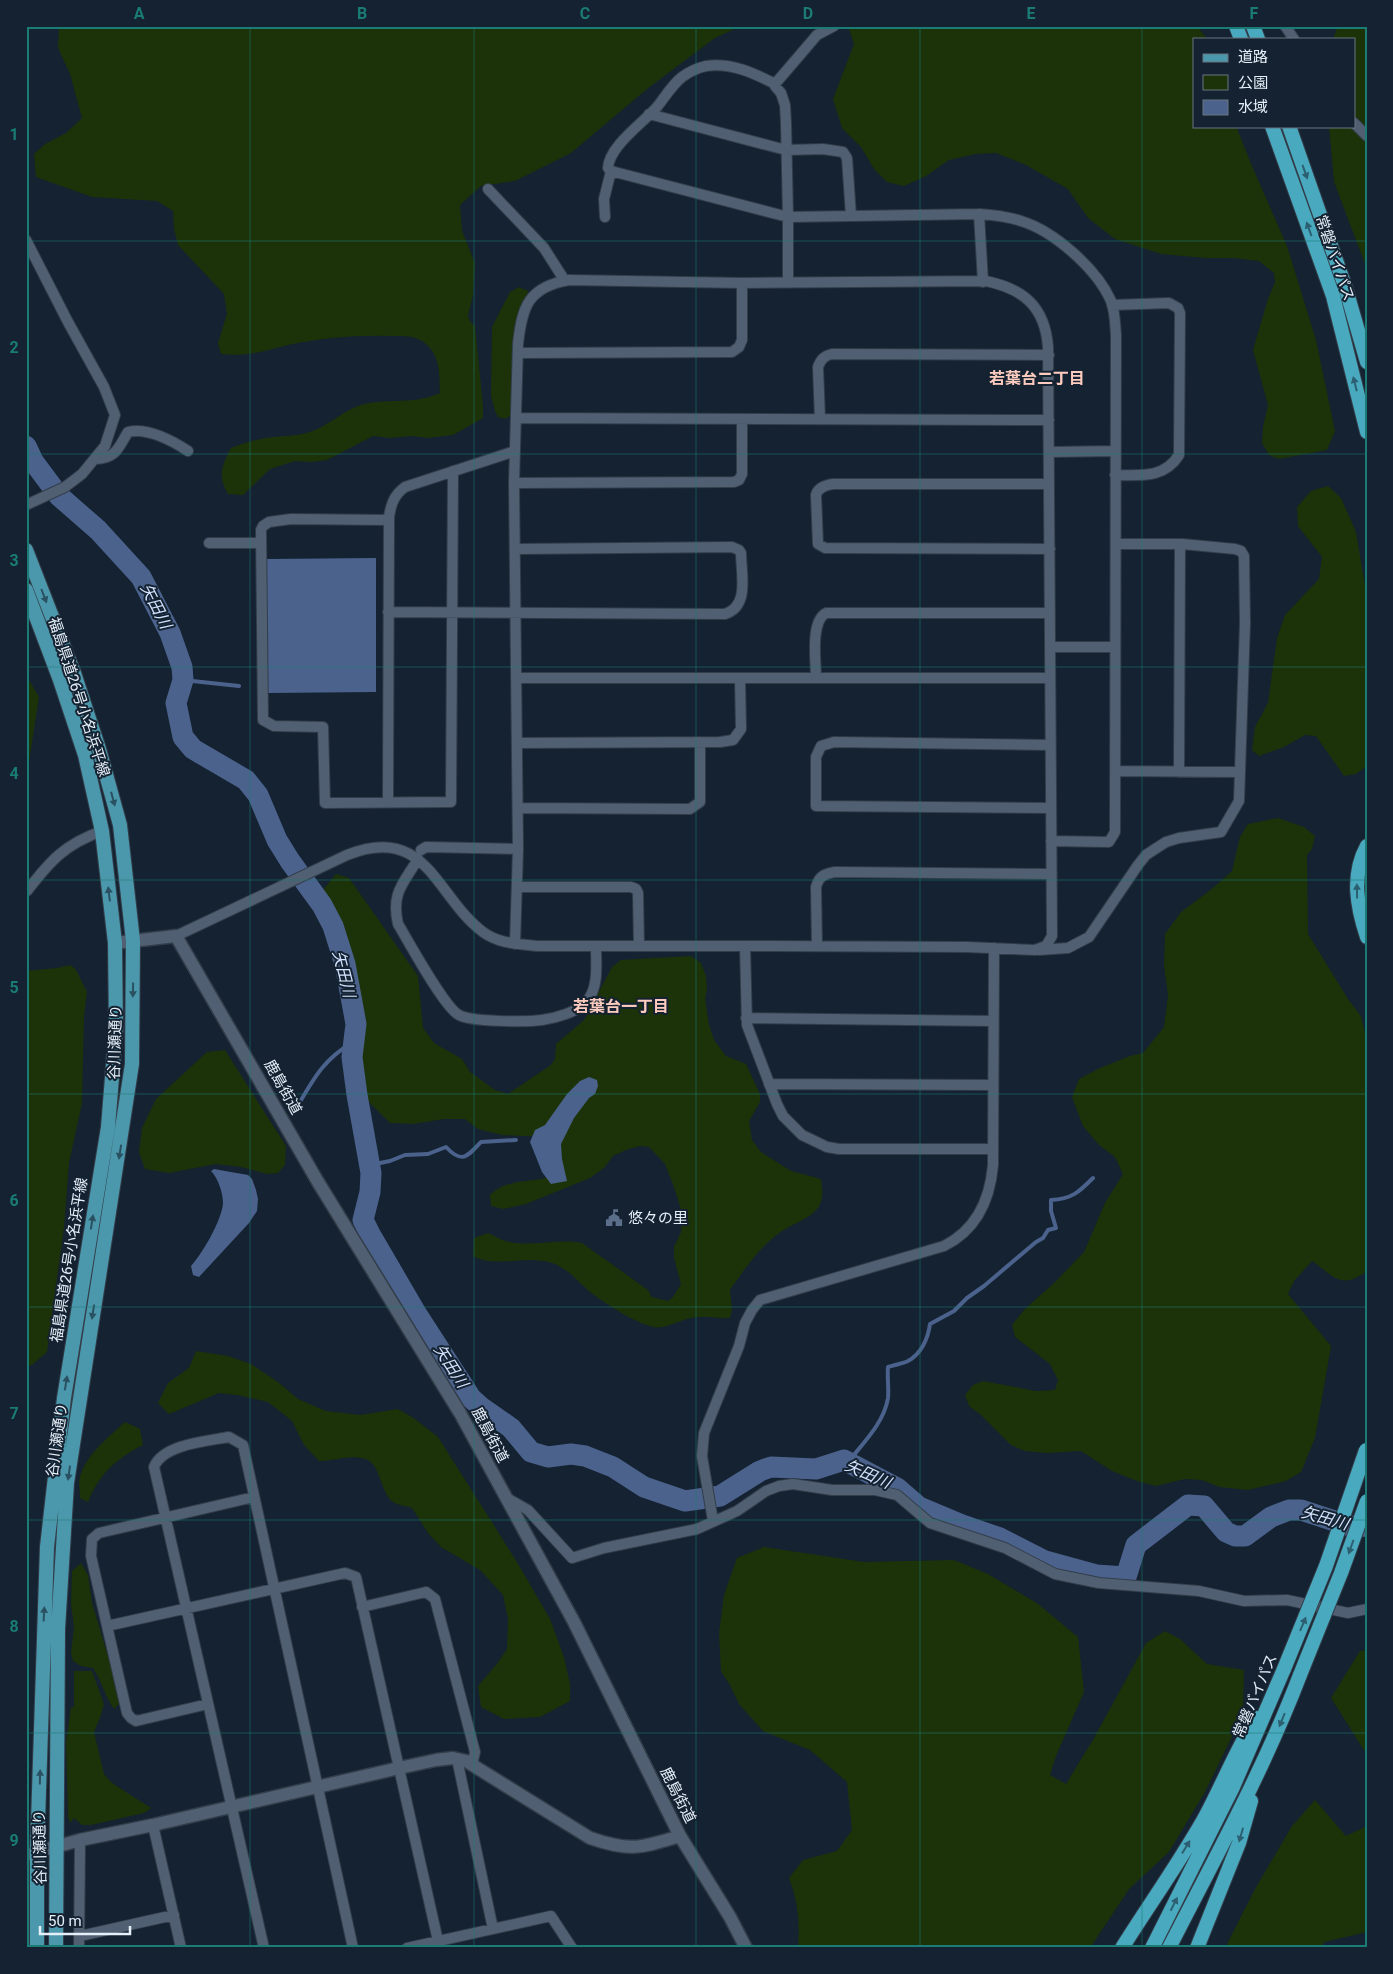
<svg xmlns="http://www.w3.org/2000/svg" width="1393" height="1974" viewBox="0 0 1393 1974" font-family="Roboto,'Noto Sans JP',sans-serif">
<style>
.green{fill:#1c3309}
.water{fill:#4b628c}
.lines{fill:none;stroke-linecap:round;stroke-linejoin:round}
.stream{stroke:#4b628c;stroke-width:4}
.river{stroke:#4b628c;stroke-width:21}
.minor-casing{stroke:#333d4a;stroke-width:12}
.tertiary-casing{stroke:#333d4a;stroke-width:15}
.primary-casing{stroke:#333d4a;stroke-width:16}
.trunk-casing{stroke:#333d4a;stroke-width:16}
.minor{stroke:#506072;stroke-width:10}
.tertiary{stroke:#506072;stroke-width:12}
.primary{stroke:#4b98ac;stroke-width:14}
.trunk{stroke:#49aabf;stroke-width:14}
.trunk-bridge-casing{stroke:#333d4a;stroke-width:16;stroke-linecap:butt}
.trunk-bridge{stroke:#49aabf;stroke-width:14}
.oneway{fill:#2c5f71}
.oneway2{fill:#2a5162}
.grid{fill:none;stroke:#1a7c75;stroke-width:1;stroke-opacity:0.55}
.labels{text-anchor:middle;dominant-baseline:central;stroke-width:4;stroke-linejoin:round;paint-order:stroke}
.street-label{font-size:15px;fill:#e5eff9;stroke:#142231}
.poi-label{font-size:15px;fill:#e5eff9;stroke:#142231;text-anchor:start}
.neighbourhood-label{font-size:16px;font-weight:bold;fill:#feccbe;stroke:#142231}
.water-label{font-size:16px;font-style:italic;fill:#d3e2fe;stroke:#142231}
.neatline{fill:none;stroke:#1a7c75;stroke-width:2}
.grid-label{font-size:16px;text-anchor:middle;font-weight:bold;fill:#1a7c75}
</style>
<rect width="100%" height="100%" fill="#142231"/>
<path class="green" d="M 59,26 L 741,26 L 715,38 L 647,89 L 571,153 L 515,181 L 481,186 L 460,205 L 462,231 L 475,263 L 473,295 L 468,316 L 470,321 L 475,326 L 483,406 L 483,418 L 453,435 L 428,438 L 411,436 L 390,438 L 373,436 L 327,460 L 312,462 L 295,461 L 270,469 L 243,495 L 228,494 C 217,475 222,466 231,448 C 244,443 258,439 272,437 C 285,436 298,436 310,432 C 329,426 344,409 364,404 C 392,398 412,405 440,393 C 439,375 441,357 426,344 C 416,335 403,336 390,336 C 357,335 321,338 288,345 C 265,351 246,357 221,354 L 218,343 L 227,314 L 224,294 L 178,245 L 174,229 L 173,211 L 157,201 L 92,197 L 36,177 L 34,154 L 45,144 L 66,133 L 82,118 L 70,74 L 58,48 Z
M 848,26 L 1197,26 L 1207,39 L 1194,39 L 1194,126 L 1236,126 L 1252,166 L 1287,246 L 1316,340 L 1335,431 L 1327,450 L 1279,459 L 1269,455 L 1262,443 L 1263,427 L 1268,405 L 1253,350 L 1268,299 L 1275,282 L 1274,273 L 1259,261 L 1233,258 L 1205,258 L 1161,254 L 1115,239 L 1088,218 L 1068,189 L 1026,165 L 996,153 L 976,154 L 949,160 L 926,176 L 904,186 L 887,182 L 874,169 L 861,147 L 842,128 L 833,99 L 854,44 Z
M 1338,26 L 1367,26 L 1367,269 L 1334,182 L 1329,126 L 1354,126 L 1354,39 L 1333,39 Z
M 519,287 L 528,291 L 527,298 L 514,404 L 510,416 L 505,419 L 498,417 L 495,411 L 491,396 L 492,327 L 510,292 Z
M 1328,486 L 1341,498 L 1356,532 L 1367,597 L 1367,766 L 1356,774 L 1344,776 L 1316,736 L 1305,735 L 1284,747 L 1259,756 L 1252,750 L 1255,727 L 1268,703 L 1277,638 L 1285,615 L 1319,579 L 1322,557 L 1298,526 L 1297,507 L 1311,491 Z
M 26,675 L 39,697 L 26,781 Z
M 1278,818 L 1304,827 L 1315,836 L 1312,849 L 1307,855 L 1308,934 L 1348,999 L 1361,1016 L 1367,1042 L 1366,1272 C 1340,1290 1334,1276 1312,1261 L 1294,1281 L 1288,1294 L 1331,1346 L 1315,1438 L 1301,1472 L 1286,1481 L 1248,1490 L 1219,1487 L 1202,1480 L 1185,1479 L 1156,1486 L 1137,1481 L 1112,1471 L 1081,1451 L 1046,1453 L 1025,1451 L 1011,1445 L 981,1415 L 969,1406 L 965,1395 L 973,1385 L 983,1381 L 1036,1391 L 1055,1390 L 1058,1380 L 1050,1364 L 1015,1337 L 1012,1325 L 1025,1309 L 1054,1283 L 1084,1252 L 1105,1203 L 1123,1174 L 1115,1157 L 1099,1145 L 1083,1126 L 1072,1097 L 1079,1079 L 1100,1068 L 1130,1056 L 1143,1053 L 1164,1027 L 1168,995 L 1164,966 L 1165,934 L 1181,912 L 1213,888 L 1232,871 L 1240,837 L 1248,824 Z
M 336,874 L 349,878 L 418,976 L 423,1028 L 434,1043 L 462,1059 L 470,1072 L 495,1090 L 508,1094 L 551,1065 L 555,1059 L 556,1044 L 584,1020 L 612,967 L 621,960 L 691,956 L 701,963 L 706,976 L 707,988 L 705,999 L 709,1025 L 714,1040 L 726,1056 L 746,1064 L 760,1094 L 760,1102 L 749,1121 L 752,1140 L 761,1152 L 791,1171 L 821,1179 C 822,1188 824,1197 819,1206 C 813,1218 789,1225 778,1234 C 758,1249 744,1270 730,1290 L 732,1310 L 730,1318 C 720,1319 710,1316 700,1317 C 687,1317 675,1324 663,1327 C 646,1331 608,1305 594,1295 C 579,1284 570,1269 552,1263 C 525,1254 497,1269 473,1256 L 474,1238 L 488,1233 C 495,1236 502,1241 510,1242 C 534,1247 558,1238 582,1243 L 648,1290 L 652,1297 L 668,1301 L 673,1297 L 681,1284 L 674,1258 L 674,1247 L 681,1232 L 682,1213 L 674,1187 L 665,1164 L 649,1147 L 640,1146 L 626,1150 L 613,1156 L 604,1168 L 590,1178 L 526,1204 L 503,1209 L 491,1206 L 490,1195 C 508,1177 533,1184 555,1175 L 543,1137 L 502,1135 L 478,1129 L 465,1119 L 444,1119 L 413,1124 L 390,1123 L 356,1089 L 349,1075 L 345,980 L 331,933 L 323,890 Z
M 71,965 L 76,970 L 87,992 L 84,1015 L 82,1103 L 69,1163 L 64,1227 L 47,1352 L 32,1365 L 26,1366 L 26,971 L 57,968 Z
M 225,1050 L 286,1146 L 285,1165 L 278,1173 L 267,1174 L 241,1167 L 216,1164 L 169,1173 L 145,1169 L 139,1152 L 142,1128 L 156,1099 L 207,1052 Z
M 196,1351 L 228,1356 L 251,1364 L 278,1382 L 298,1399 L 326,1411 L 360,1415 L 398,1409 L 415,1419 L 438,1437 L 517,1562 L 550,1619 L 564,1657 L 570,1684 L 570,1701 L 540,1717 L 504,1719 L 481,1707 L 478,1686 L 496,1665 L 507,1649 L 508,1619 L 503,1595 L 480,1570 L 441,1547 L 428,1533 L 412,1508 C 406,1506 397,1505 393,1502 C 380,1492 381,1465 366,1459 C 350,1454 334,1461 319,1461 L 304,1445 L 292,1421 L 268,1402 L 237,1395 L 219,1393 L 169,1414 L 158,1403 L 168,1383 L 189,1368 Z
M 125,1422 L 140,1429 L 143,1445 C 115,1460 100,1473 88,1502 L 80,1498 C 80,1493 79,1487 79,1482 C 83,1456 108,1438 125,1422 Z
M 764,1547 L 864,1562 L 954,1560 L 988,1574 L 1038,1604 L 1078,1637 L 1084,1692 L 1056,1756 L 1050,1775 L 1066,1784 L 1094,1738 L 1146,1643 L 1165,1631 L 1180,1639 L 1207,1664 L 1244,1670 L 1243,1714 L 1205,1792 L 1169,1852 L 1129,1889 L 1090,1948 L 798,1948 C 800,1925 798,1900 789,1878 L 803,1860 L 837,1851 L 852,1830 L 847,1782 L 810,1750 L 763,1731 L 739,1704 L 730,1685 L 721,1671 L 719,1633 L 724,1595 L 737,1558 Z
M 81,1563 L 88,1575 L 92,1603 L 110,1663 L 119,1704 L 114,1709 C 105,1697 102,1681 93,1668 L 81,1666 L 73,1661 L 71,1653 L 74,1627 L 71,1604 L 72,1571 Z
M 1367,1650 L 1367,1755 L 1331,1698 L 1360,1651 Z
M 74,1671 L 92,1671 L 104,1704 L 101,1715 L 94,1732 L 104,1774 L 112,1783 L 151,1808 L 144,1813 L 91,1825 L 82,1825 L 74,1818 L 70,1823 L 68,1817 L 66,1742 L 71,1707 L 74,1707 Z
M 1315,1800 L 1346,1836 L 1367,1826 L 1367,1932 L 1324,1942 L 1321,1948 L 1225,1948 L 1255,1889 L 1292,1826 Z
M 26,1880 L 31,1881 L 31,1948 L 26,1948 Z"/>
<path class="water" d="M 376,558 L 376,692 L 267,693 L 267,559 Z
M 589,1077 L 597,1080 L 598,1086 L 595,1094 L 589,1098 L 574,1118 L 561,1144 L 562,1159 L 567,1181 L 551,1184 L 542,1172 L 530,1142 L 535,1130 L 545,1125 L 567,1094 L 580,1081 Z
M 214,1169 L 248,1175 L 252,1179 L 256,1190 L 258,1199 L 257,1211 L 249,1223 L 199,1277 L 193,1275 L 191,1266 C 202,1254 222,1220 223,1203 C 223,1193 218,1178 211,1171 Z"/>
<g class="lines">
<path class="stream" d="M 183,680 L 239,686
M 297,1107 C 314,1078 323,1060 353,1042
M 370,1165 L 390,1161 L 405,1155 L 428,1154 L 446,1147 C 462,1164 467,1157 481,1142 L 516,1140
M 849,1461 C 863,1443 884,1423 888,1398 C 889,1388 887,1377 888,1367 C 894,1365 902,1364 908,1361 C 921,1354 928,1339 930,1324 L 954,1311 L 967,1298 L 984,1286 L 1036,1242 L 1043,1238 L 1048,1230 L 1056,1228 L 1051,1211 L 1051,1200 C 1072,1199 1079,1192 1093,1178"/>
<path class="river" d="M 26,446 L 33,461 L 59,496 L 98,530 L 141,577 L 170,633 L 182,667 L 183,680 L 176,703 L 183,737 L 193,749 L 246,780 L 258,795 L 277,840 L 290,861 L 322,905 L 333,926 L 345,964 L 356,1024 L 352,1057 L 357,1095 L 371,1173 L 370,1192 L 363,1220 L 370,1234 L 416,1313 L 471,1398 L 481,1407 L 511,1428 L 531,1452 L 548,1457 L 571,1454 L 585,1456 L 613,1467 L 644,1487 L 685,1501 L 720,1496 L 760,1471 L 771,1467 L 816,1469 L 844,1460 L 897,1488 L 919,1507 L 962,1525 L 1000,1538 L 1045,1561 L 1096,1575 L 1126,1577 L 1136,1545 L 1188,1505 L 1204,1506 L 1226,1532 L 1235,1536 L 1245,1536 L 1271,1517 L 1289,1510 L 1301,1510 L 1353,1527 L 1367,1526"/>
<g class="minor-casing">
<path id="minor" d="M 1285,26 L 1294,39
M 775,84 L 817,35 L 834,26
M 649,114 L 786,150 L 823,149 L 843,152 L 847,158 L 851,216
M 1354,123 L 1367,136
M 488,189 L 544,248 L 565,281
M 979,214 L 983,282
M 605,217 L 604,199 L 611,171
M 26,240 L 68,322 L 104,387 L 115,415 L 105,446 L 82,474 L 65,487 L 26,505
M 788,283 L 788,217 L 786,123 L 785,105 L 781,93 L 775,86 L 775,84 C 754,73 730,62 706,66 C 697,68 689,72 682,77 C 672,85 665,97 657,107 C 643,123 609,146 608,168 L 611,171 L 788,217 L 979,214 C 993,215 1007,216 1021,221 C 1054,231 1097,269 1111,301 C 1115,311 1115,324 1116,335 L 1115,832 L 1109,842 L 1051,841
M 1112,305 L 1169,303 L 1178,308 L 1180,313 L 1179,455 C 1164,479 1140,475 1115,475
M 519,353 L 732,352 L 739,347 L 742,340 L 742,283
M 516,418 L 1049,420
M 820,419 L 818,367 C 821,359 824,356 832,354 L 1049,355
M 1049,452 L 1115,451
M 95,459 C 116,459 118,448 128,432 C 147,427 173,441 188,451
M 514,483 L 734,482 L 739,480 L 742,474 L 742,419
M 1049,484 L 833,484 C 826,485 818,487 816,495 L 818,544 L 825,548 L 1050,549
M 389,520 L 291,519 L 269,522 L 263,526 L 261,530 L 263,720 L 274,726 L 323,727 L 325,803 L 451,802 L 453,471
M 209,543 L 260,543
M 388,612 L 725,614 C 750,606 741,574 741,553 L 739,550 L 732,547 L 515,549
M 1050,647 L 1115,647
M 516,678 L 1050,678
M 816,678 C 816,661 810,622 826,613 L 1050,613
M 517,743 L 720,742 L 733,740 L 741,729 L 740,678
M 1050,745 L 834,742 L 821,746 L 816,757 L 816,806 L 1051,808
M 1115,771 L 1239,772
M 1179,772 L 1180,544
M 388,802 L 389,517 C 391,504 394,495 405,487 L 515,451
M 518,808 L 690,809 L 700,802 L 700,742
M 421,850 L 426,847 L 518,849
M 418,859 C 403,884 391,893 398,924 C 409,942 444,1007 459,1015 C 471,1022 526,1022 542,1020 C 556,1018 578,1012 587,1001 C 599,987 596,964 596,946
M 517,887 L 631,887 L 636,889 L 638,893 L 639,946
M 27,891 C 50,861 65,844 102,831
M 176,936 L 347,855 C 427,823 435,896 483,932 C 499,944 519,944 538,946 L 764,946 L 967,947 L 1035,950 L 1046,946 L 1052,936 L 1048,347 C 1045,307 1024,289 986,281 L 742,283 L 569,280 C 528,287 522,307 518,344 L 514,483 L 518,849 L 515,944
M 745,946 L 747,1025 L 777,1104 L 783,1116 L 802,1135 L 827,1147 L 839,1149 L 993,1149
M 817,946 L 816,887 C 819,876 824,874 835,872 L 1051,874
M 1039,950 L 1068,948 L 1089,937 L 1138,865 L 1146,855 L 1155,849 L 1166,842 L 1179,838 L 1221,832 L 1239,801 L 1245,623 L 1244,556 L 1241,551 L 1235,549 L 1182,544 L 1116,544
M 746,1018 L 993,1021
M 769,1084 L 993,1085
M 505,1497 L 528,1510 L 572,1558 L 604,1548 L 697,1529 L 737,1511 L 766,1491 L 779,1486 L 793,1484 L 832,1490 L 875,1490 L 897,1495 L 930,1523 L 1005,1548 L 1055,1574 L 1099,1583 L 1199,1591 L 1244,1601 L 1287,1600 L 1348,1613 L 1367,1609
M 713,1521 L 702,1456 L 704,1433 L 739,1346 L 745,1323 L 752,1310 L 760,1300 L 944,1246 C 976,1230 990,1200 993,1165 L 994,948
M 362,1607 L 426,1592 L 435,1599 L 475,1752 L 472,1765
M 107,1626 L 345,1573 L 356,1577 L 438,1941
M 208,1704 L 136,1721 L 131,1718 L 127,1713 L 91,1556 L 92,1539 L 99,1533 L 254,1497
M 457,1759 L 493,1929
M 153,1825 L 181,1948
M 80,1936 L 174,1915
M 79,1948 L 80,1840
M 264,1948 L 154,1467 C 163,1444 208,1441 229,1437 L 243,1445 L 353,1948
M 407,1948 L 551,1916 L 572,1948"/>
</g>
<g class="tertiary-casing">
<path id="tertiary" d="M 115,943 L 176,936 L 318,1182 L 460,1413 L 574,1622 L 680,1836 L 730,1917 L 746,1948
M 26,1855 L 80,1840 L 153,1825 L 399,1768 L 436,1760 L 453,1758 L 466,1761 L 590,1838 C 631,1852 640,1848 680,1836"/>
</g>
<g class="primary-casing">
<path id="primary" d="M 26,550 L 74,673 L 99,749 L 120,825 L 133,941 L 132,1064 L 67,1483 L 58,1629 L 56,1948
M 26,590 L 60,680 L 85,755 L 102,831 L 115,943 L 116,1028 L 108,1127 L 64,1398 L 47,1547 L 37,1852 L 37,1948"/>
</g>
<g class="trunk-casing">
<path id="trunk" d="M 1236,26 L 1241,39
M 1253,26 L 1258,39
M 1272,126 L 1333,296 L 1367,432
M 1289,126 L 1345,286 L 1367,362
M 1367,846 C 1351,875 1357,907 1367,937
M 1122,1948 C 1149,1905 1179,1863 1204,1819 C 1222,1786 1236,1750 1256,1718
M 1152,1948 L 1233,1787 L 1284,1669
M 1169,1948 C 1215,1858 1264,1769 1300,1675
M 1197,1948 L 1239,1843 L 1251,1801"/>
</g>
<use href="#minor" class="minor"/>
<use href="#tertiary" class="tertiary"/>
<use href="#primary" class="primary"/>
<use href="#trunk" class="trunk"/>
<g class="trunk-bridge-casing">
<path id="trunk-bridge" d="M 1284,1669 L 1326,1566 L 1366,1450
M 1300,1675 L 1341,1573 L 1367,1501"/>
</g>
<use href="#trunk-bridge" class="trunk-bridge"/>
</g>
<defs><path id="oneway-solid" d="M-6-.8H1V-3.2L6.5 0L1 3.2V.8H-6Z" transform="scale(1.25)"/></defs>
<g class="oneway">
<use href="#oneway-solid" transform="translate(1305 172) rotate(70)"/>
<use href="#oneway-solid" transform="translate(1309 229) rotate(-110)"/>
<use href="#oneway-solid" transform="translate(1355 384) rotate(-104)"/>
<use href="#oneway-solid" transform="translate(1357 891) rotate(-91)"/>
<use href="#oneway-solid" transform="translate(1351 1547) rotate(110)"/>
<use href="#oneway-solid" transform="translate(1303 1624) rotate(-67)"/>
<use href="#oneway-solid" transform="translate(1282 1720) rotate(112)"/>
<use href="#oneway-solid" transform="translate(1241 1835) rotate(106)"/>
<use href="#oneway-solid" transform="translate(1186 1847) rotate(-58)"/>
<use href="#oneway-solid" transform="translate(1174 1904) rotate(-63)"/>
</g>
<g class="oneway2">
<use href="#oneway-solid" transform="translate(44 596) rotate(69)"/>
<use href="#oneway-solid" transform="translate(113 799) rotate(75)"/>
<use href="#oneway-solid" transform="translate(109 894) rotate(-97)"/>
<use href="#oneway-solid" transform="translate(133 990) rotate(91)"/>
<use href="#oneway-solid" transform="translate(120 1152) rotate(99)"/>
<use href="#oneway-solid" transform="translate(92 1222) rotate(-81)"/>
<use href="#oneway-solid" transform="translate(93 1312) rotate(99)"/>
<use href="#oneway-solid" transform="translate(66 1383) rotate(-81)"/>
<use href="#oneway-solid" transform="translate(69 1473) rotate(98)"/>
<use href="#oneway-solid" transform="translate(44 1614) rotate(-87)"/>
<use href="#oneway-solid" transform="translate(40 1777) rotate(-89)"/>
</g>
<path class="grid" d="M 250,26 L 250,1948M 474,26 L 474,1948M 696,26 L 696,1948M 920,26 L 920,1948M 1142,26 L 1142,1948M 26,241 L 1367,241M 26,454 L 1367,454M 26,667 L 1367,667M 26,880 L 1367,880M 26,1094 L 1367,1094M 26,1307 L 1367,1307M 26,1520 L 1367,1520M 26,1733 L 1367,1733"/>
<defs>
<g id="civic-bare" transform="scale(1.35)"><path d="M-.6-6.5H3V-4.5H.6V-3L4-1V1h2V6H-6V1h2V-1L-.6-3ZM-1.2 2.5V6h2.4V2.5Z" fill="#5c6f8a" stroke="#142231" stroke-width="2.5" paint-order="stroke"/></g>
</defs>
<g fill-rule="evenodd">
<use href="#civic-bare" x="614" y="1218"/>
</g>
<g class="labels">
<g class="street-label">
<text transform="translate(1335 258) rotate(71)">常磐バイパス</text>
<text transform="translate(79 697) rotate(72)">福島県道26号小名浜平線</text>
<text transform="translate(115 1042) rotate(-88)">谷川瀬通り</text>
<text transform="translate(283 1087) rotate(61)">鹿島街道</text>
<text transform="translate(69 1260) rotate(-81)">福島県道26号小名浜平線</text>
<text transform="translate(490 1435) rotate(62)">鹿島街道</text>
<text transform="translate(57 1440) rotate(-82)">谷川瀬通り</text>
<text transform="translate(1255 1696) rotate(-67)">常磐バイパス</text>
<text transform="translate(678 1795) rotate(63)">鹿島街道</text>
<text transform="translate(40 1847) rotate(-91)">谷川瀬通り</text>
</g>
<g class="poi-label">
<text x="628" y="1218">悠々の里</text>
</g>
<g class="neighbourhood-label">
<text x="1037" y="378">若葉台二丁目</text>
<text x="621" y="1006">若葉台一丁目</text>
</g>
<g class="water-label">
<text transform="translate(156 606) rotate(63)">矢田川</text>
<text transform="translate(344 974) rotate(76)">矢田川</text>
<text transform="translate(451 1366) rotate(57)">矢田川</text>
<text transform="translate(868 1474) rotate(24)">矢田川</text>
<text transform="translate(1325 1518) rotate(16)">矢田川</text>
</g>
</g>
<rect width="1393" height="1974" fill="none" stroke="#142231" stroke-width="55"/>
<rect x="1193" y="38" width="162" height="90" fill="#142231" stroke="#687481"/>
<rect x="1203" y="54" width="25" height="8" fill="#4b98ac" stroke="#687481"/>
<text x="1238" y="62" font-size="15" fill="#e5eff9">道路</text>
<rect x="1203" y="75" width="25" height="15" fill="#1c3309" stroke="#687481"/>
<text x="1238" y="88" font-size="15" fill="#e5eff9">公園</text>
<rect x="1203" y="100" width="25" height="15" fill="#4b628c" stroke="#687481"/>
<text x="1238" y="112" font-size="15" fill="#e5eff9">水域</text>
<path d="M40 1926v8h90v-8" fill="none" stroke="#e5eff9" stroke-width="2.5"/>
<text x="48" y="1926" font-size="15" fill="#e5eff9" stroke="#142231" stroke-width="4" paint-order="stroke">50 m</text>
<rect x="28" y="28" width="1338" height="1918" class="neatline"/>
<g class="grid-label">
<text x="139" y="19">A</text>
<text x="362" y="19">B</text>
<text x="585" y="19">C</text>
<text x="808" y="19">D</text>
<text x="1031" y="19">E</text>
<text x="1254" y="19">F</text>
<text x="14" y="140">1</text>
<text x="14" y="353">2</text>
<text x="14" y="566">3</text>
<text x="14" y="779">4</text>
<text x="14" y="993">5</text>
<text x="14" y="1206">6</text>
<text x="14" y="1419">7</text>
<text x="14" y="1632">8</text>
<text x="14" y="1846">9</text>
</g>
</svg>
